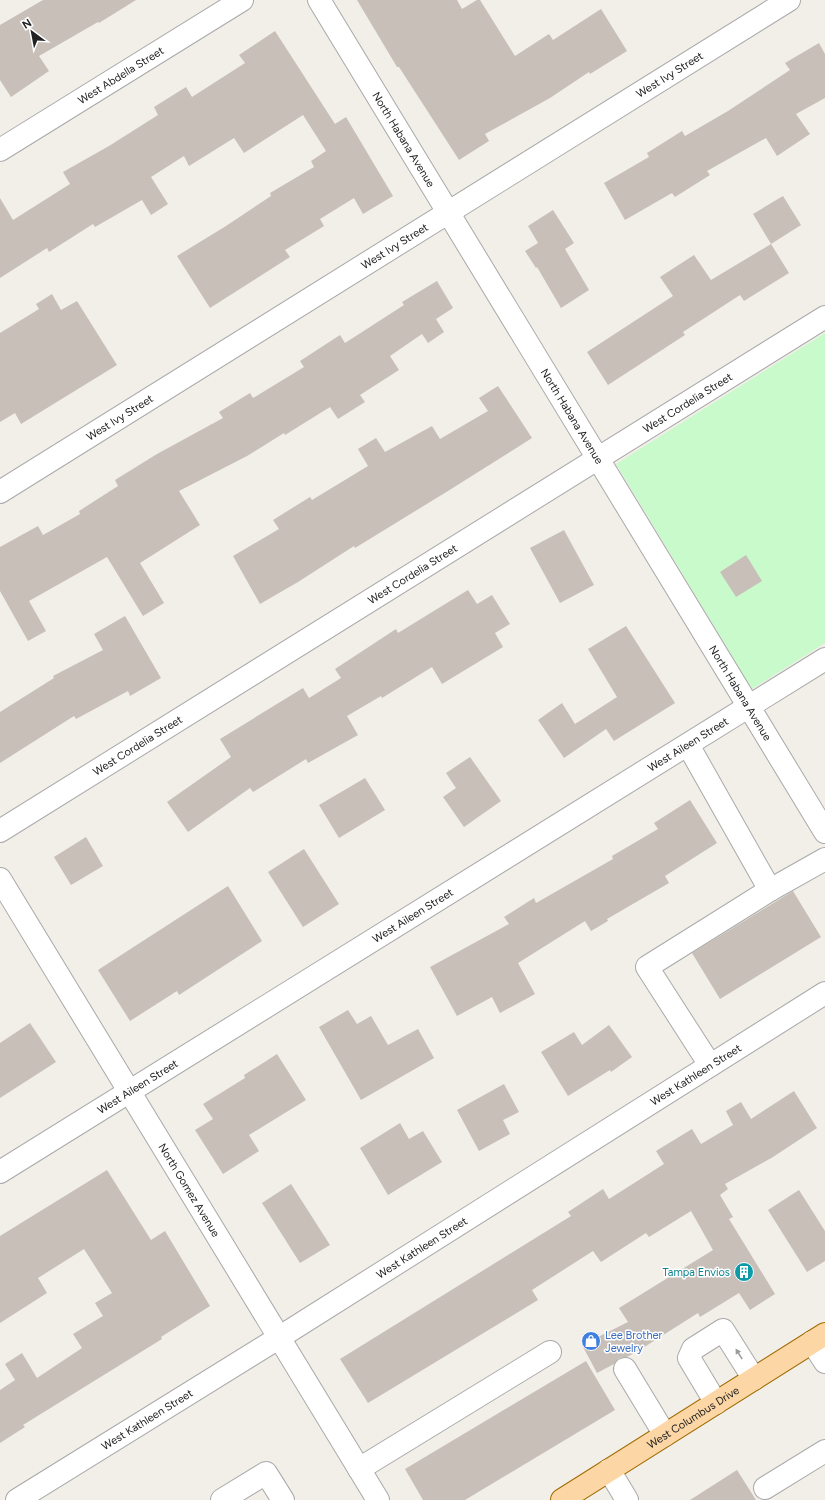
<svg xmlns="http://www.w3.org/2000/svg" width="825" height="1500" viewBox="0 0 825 1500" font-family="Figtree,sans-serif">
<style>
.park{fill:#c8facc}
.building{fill:#c7bfb8}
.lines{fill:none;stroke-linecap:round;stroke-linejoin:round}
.minor-casing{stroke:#a9a9a9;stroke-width:24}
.major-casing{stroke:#a06b00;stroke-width:24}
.minor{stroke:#fff;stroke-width:22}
.major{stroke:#fcd6a4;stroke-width:22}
.oneway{fill:#9c9c9c}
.labels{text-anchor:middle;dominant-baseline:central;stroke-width:3;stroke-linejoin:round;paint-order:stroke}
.street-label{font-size:11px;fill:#222;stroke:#fff}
.culture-label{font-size:11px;fill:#0d838f;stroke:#fff;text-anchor:end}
.shop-label{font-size:11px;fill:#366cbe;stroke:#fff;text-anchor:start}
</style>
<rect width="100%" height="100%" fill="#f2efe9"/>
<path class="park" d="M 825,333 L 825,643 L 752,689 L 616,464 Z"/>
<path class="building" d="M 43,0 L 136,0 L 99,23 L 98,22 L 39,56 L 49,71 L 11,97 L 0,80 L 0,25 Z
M 357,0 L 457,0 L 462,9 L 477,0 L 480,0 L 515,56 L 549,34 L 553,40 L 601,9 L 627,51 L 590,74 L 589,72 L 550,98 L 485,134 L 489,141 L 459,160 L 399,67 L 397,67 Z
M 275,31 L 335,124 L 346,117 L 393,196 L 363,214 L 354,198 L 320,219 L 324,226 L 285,250 L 290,257 L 210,308 L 177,256 L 226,226 L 271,196 L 270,193 L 314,167 L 311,161 L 326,151 L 303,115 L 244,153 L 234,138 L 189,166 L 184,156 L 151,177 L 168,204 L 151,215 L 142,200 L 95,227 L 93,224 L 49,252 L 47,248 L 0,278 L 0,198 L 13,220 L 70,184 L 63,172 L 109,146 L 158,115 L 154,107 L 186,87 L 192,97 L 245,63 L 239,55 Z
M 819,43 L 825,54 L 825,98 L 796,114 L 810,134 L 777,156 L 766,138 L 707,171 L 710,175 L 675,197 L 672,193 L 625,220 L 604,183 L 649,157 L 647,153 L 682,131 L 685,136 L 728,111 L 790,70 L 785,63 Z
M 783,196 L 801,225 L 771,244 L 789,273 L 744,301 L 740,295 L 683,332 L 685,335 L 608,385 L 587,352 L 673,296 L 660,277 L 694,255 L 711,280 L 771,244 L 753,214 Z
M 553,210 L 574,243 L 565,249 L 589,290 L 561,308 L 537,267 L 536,268 L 525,251 L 538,243 L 528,226 Z
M 437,281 L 453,308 L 436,319 L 444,332 L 428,343 L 422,334 L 390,356 L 399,370 L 360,395 L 365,402 L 338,419 L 330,407 L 285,435 L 284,433 L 247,456 L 179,491 L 200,525 L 140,563 L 164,603 L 143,616 L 107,557 L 29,601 L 46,631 L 28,641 L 0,591 L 0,547 L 38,526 L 43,535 L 80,514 L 79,511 L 118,486 L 115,480 L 157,454 L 223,418 L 219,412 L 250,393 L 253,398 L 304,367 L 300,361 L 340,335 L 345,343 L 404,305 L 402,302 Z
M 52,294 L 61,310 L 77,301 L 117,365 L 21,424 L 15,413 L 0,422 L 0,333 L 39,309 L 36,304 Z
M 498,386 L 532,438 L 448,491 L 355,548 L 354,546 L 298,582 L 260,604 L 233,556 L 279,529 L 273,520 L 310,497 L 312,500 L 368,466 L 358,449 L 376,438 L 385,452 L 432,426 L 440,439 L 488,411 L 479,398 Z
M 564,530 L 594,585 L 560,603 L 530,548 Z
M 746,555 L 762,581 L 736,597 L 720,572 Z
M 468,590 L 477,604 L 492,595 L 510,624 L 495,633 L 503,647 L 442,684 L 432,667 L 382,698 L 381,696 L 347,716 L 358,735 L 308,763 L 306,759 L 253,792 L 250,788 L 188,832 L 167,802 L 231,757 L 220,739 L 303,688 L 309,698 L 341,678 L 335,669 L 396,629 L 398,633 Z
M 125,616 L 161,678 L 130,696 L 128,691 L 76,719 L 74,716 L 0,763 L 0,712 L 54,678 L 53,676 L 103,650 L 94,634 Z
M 626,626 L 675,703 L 614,741 L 606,729 L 564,758 L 538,720 L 562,703 L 575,724 L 617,697 L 588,649 Z
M 470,757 L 501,801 L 464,827 L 443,797 L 456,788 L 446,773 Z
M 365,778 L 385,810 L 339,838 L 319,805 Z
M 690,800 L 717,843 L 665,876 L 669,883 L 607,919 L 608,921 L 591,931 L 585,921 L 518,963 L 535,994 L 500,1013 L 492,997 L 457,1016 L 430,967 L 509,924 L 504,917 L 534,898 L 536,903 L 613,859 L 612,856 L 658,829 L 654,823 Z
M 86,837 L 103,866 L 71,885 L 54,857 Z
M 304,849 L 339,904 L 303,927 L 268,872 Z
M 228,886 L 262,941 L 179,995 L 177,991 L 130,1021 L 98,970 Z
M 793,891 L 821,937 L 720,999 L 692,953 Z
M 348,1010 L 357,1024 L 371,1016 L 388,1045 L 418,1029 L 434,1058 L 361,1100 L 319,1027 Z
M 30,1023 L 56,1062 L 0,1098 L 0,1043 Z
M 609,1025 L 632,1057 L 611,1072 L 610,1070 L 568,1096 L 541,1052 L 574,1032 L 582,1045 Z
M 277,1054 L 306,1100 L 249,1135 L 259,1151 L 223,1174 L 195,1130 L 213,1119 L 203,1104 L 245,1078 L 244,1075 Z
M 504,1084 L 519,1112 L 503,1120 L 510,1134 L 479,1151 L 457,1110 Z
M 794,1091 L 817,1128 L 773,1157 L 725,1184 L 728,1189 L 720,1195 L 733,1217 L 729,1219 L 775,1294 L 750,1310 L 739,1293 L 700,1317 L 698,1313 L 638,1351 L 627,1357 L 619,1358 L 614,1364 L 597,1373 L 582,1345 L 628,1322 L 619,1308 L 713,1250 L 691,1211 L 649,1237 L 646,1233 L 601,1262 L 593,1251 L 532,1290 L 538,1300 L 368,1403 L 340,1359 L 571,1216 L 568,1212 L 603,1189 L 609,1199 L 664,1164 L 656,1151 L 692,1129 L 701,1144 L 733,1125 L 726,1111 L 741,1102 L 751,1119 Z
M 400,1123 L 409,1139 L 423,1131 L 442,1162 L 388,1195 L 360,1148 Z
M 107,1170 L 151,1240 L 165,1231 L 210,1306 L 161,1337 L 162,1339 L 23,1425 L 25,1427 L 0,1443 L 0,1390 L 15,1380 L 5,1364 L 22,1353 L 37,1378 L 82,1348 L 73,1334 L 103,1316 L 95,1303 L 112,1293 L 84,1249 L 38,1278 L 47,1293 L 0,1323 L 0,1236 Z
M 291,1184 L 330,1245 L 300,1263 L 262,1203 Z
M 799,1190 L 825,1231 L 825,1261 L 807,1272 L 768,1210 Z
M 586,1361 L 615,1410 L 465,1500 L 423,1500 L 405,1469 Z
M 737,1470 L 756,1500 L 690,1500 Z"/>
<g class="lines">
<g class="minor-casing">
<g id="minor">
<path id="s1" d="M 319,0 L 825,832"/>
<path id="s2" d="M 0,150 L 242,0"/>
<path id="s3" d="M 0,492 L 789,0"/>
<path d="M 688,745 L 770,890"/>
<path id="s4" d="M 0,831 L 825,317"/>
<path id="s5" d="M 0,879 L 378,1500"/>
<path d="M 710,1065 L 647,967 L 770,890 L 825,859"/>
<path id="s6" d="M 0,1172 L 825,659"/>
<path d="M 812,1342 L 825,1362"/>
<path d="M 625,1369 L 665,1435"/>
<path d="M 716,1403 L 689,1358 L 693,1349 L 723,1330 L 754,1379"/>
<path d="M 359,1469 L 550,1352"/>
<path d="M 609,1470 L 627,1500"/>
<path d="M 765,1488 L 825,1451"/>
<path id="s7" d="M 17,1500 L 280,1337 L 825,993"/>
<path d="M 222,1500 L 266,1473 L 283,1500"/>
</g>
</g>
<g class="major-casing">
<g id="major">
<path id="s8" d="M 562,1500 L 825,1334"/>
</g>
</g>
<use href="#minor" class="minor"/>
<use href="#major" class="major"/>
</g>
<defs><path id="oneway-solid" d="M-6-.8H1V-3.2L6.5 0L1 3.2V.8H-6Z"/></defs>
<use class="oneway" href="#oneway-solid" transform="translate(739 1354) rotate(-122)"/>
<defs>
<g id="building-disc" transform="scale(1)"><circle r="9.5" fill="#0f9aa8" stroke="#fff"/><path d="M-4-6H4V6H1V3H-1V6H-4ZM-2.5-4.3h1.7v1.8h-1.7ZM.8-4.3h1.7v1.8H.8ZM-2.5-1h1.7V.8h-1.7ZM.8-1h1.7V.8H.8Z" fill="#fff"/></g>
<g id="shop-disc" transform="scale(1)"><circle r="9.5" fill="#3f7fe0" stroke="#fff"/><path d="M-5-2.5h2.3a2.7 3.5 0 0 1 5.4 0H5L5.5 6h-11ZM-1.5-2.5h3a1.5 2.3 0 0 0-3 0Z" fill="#fff"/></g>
</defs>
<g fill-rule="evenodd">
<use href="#building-disc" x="744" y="1272"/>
<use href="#shop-disc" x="591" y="1341"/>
</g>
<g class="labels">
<g class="street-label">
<text stroke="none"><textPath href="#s2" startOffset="142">West Abdella Street</textPath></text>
<text stroke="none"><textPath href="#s3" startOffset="789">West Ivy Street</textPath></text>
<text stroke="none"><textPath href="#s1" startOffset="163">North Habana Avenue</textPath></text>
<text stroke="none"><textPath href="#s3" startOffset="465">West Ivy Street</textPath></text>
<text stroke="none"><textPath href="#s4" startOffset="810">West Cordelia Street</textPath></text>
<text stroke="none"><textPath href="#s1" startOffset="487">North Habana Avenue</textPath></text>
<text stroke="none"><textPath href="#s3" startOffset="141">West Ivy Street</textPath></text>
<text stroke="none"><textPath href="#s4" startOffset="486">West Cordelia Street</textPath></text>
<text stroke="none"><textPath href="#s1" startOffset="811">North Habana Avenue</textPath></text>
<text stroke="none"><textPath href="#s4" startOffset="162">West Cordelia Street</textPath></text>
<text stroke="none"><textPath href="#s6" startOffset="810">West Aileen Street</textPath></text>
<text stroke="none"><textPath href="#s6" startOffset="486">West Aileen Street</textPath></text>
<text stroke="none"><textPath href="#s7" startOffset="801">West Kathleen Street</textPath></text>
<text stroke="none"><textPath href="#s6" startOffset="162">West Aileen Street</textPath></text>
<text stroke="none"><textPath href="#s5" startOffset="364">North Gomez Avenue</textPath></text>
<text stroke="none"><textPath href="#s7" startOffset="477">West Kathleen Street</textPath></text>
<text stroke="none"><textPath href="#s8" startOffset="155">West Columbus Drive</textPath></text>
<text stroke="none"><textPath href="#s7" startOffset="153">West Kathleen Street</textPath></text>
</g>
<g class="culture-label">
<text x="730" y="1272">Tampa Envios</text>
</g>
<g class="shop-label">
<text x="605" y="1335">Lee Brother<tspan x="605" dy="13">Jewelry</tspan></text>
</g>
</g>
<g transform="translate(32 32) rotate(328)" stroke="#ffffff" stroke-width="3" paint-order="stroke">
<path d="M0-3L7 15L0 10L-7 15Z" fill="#222222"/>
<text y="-6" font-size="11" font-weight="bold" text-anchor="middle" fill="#222222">N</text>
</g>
</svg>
